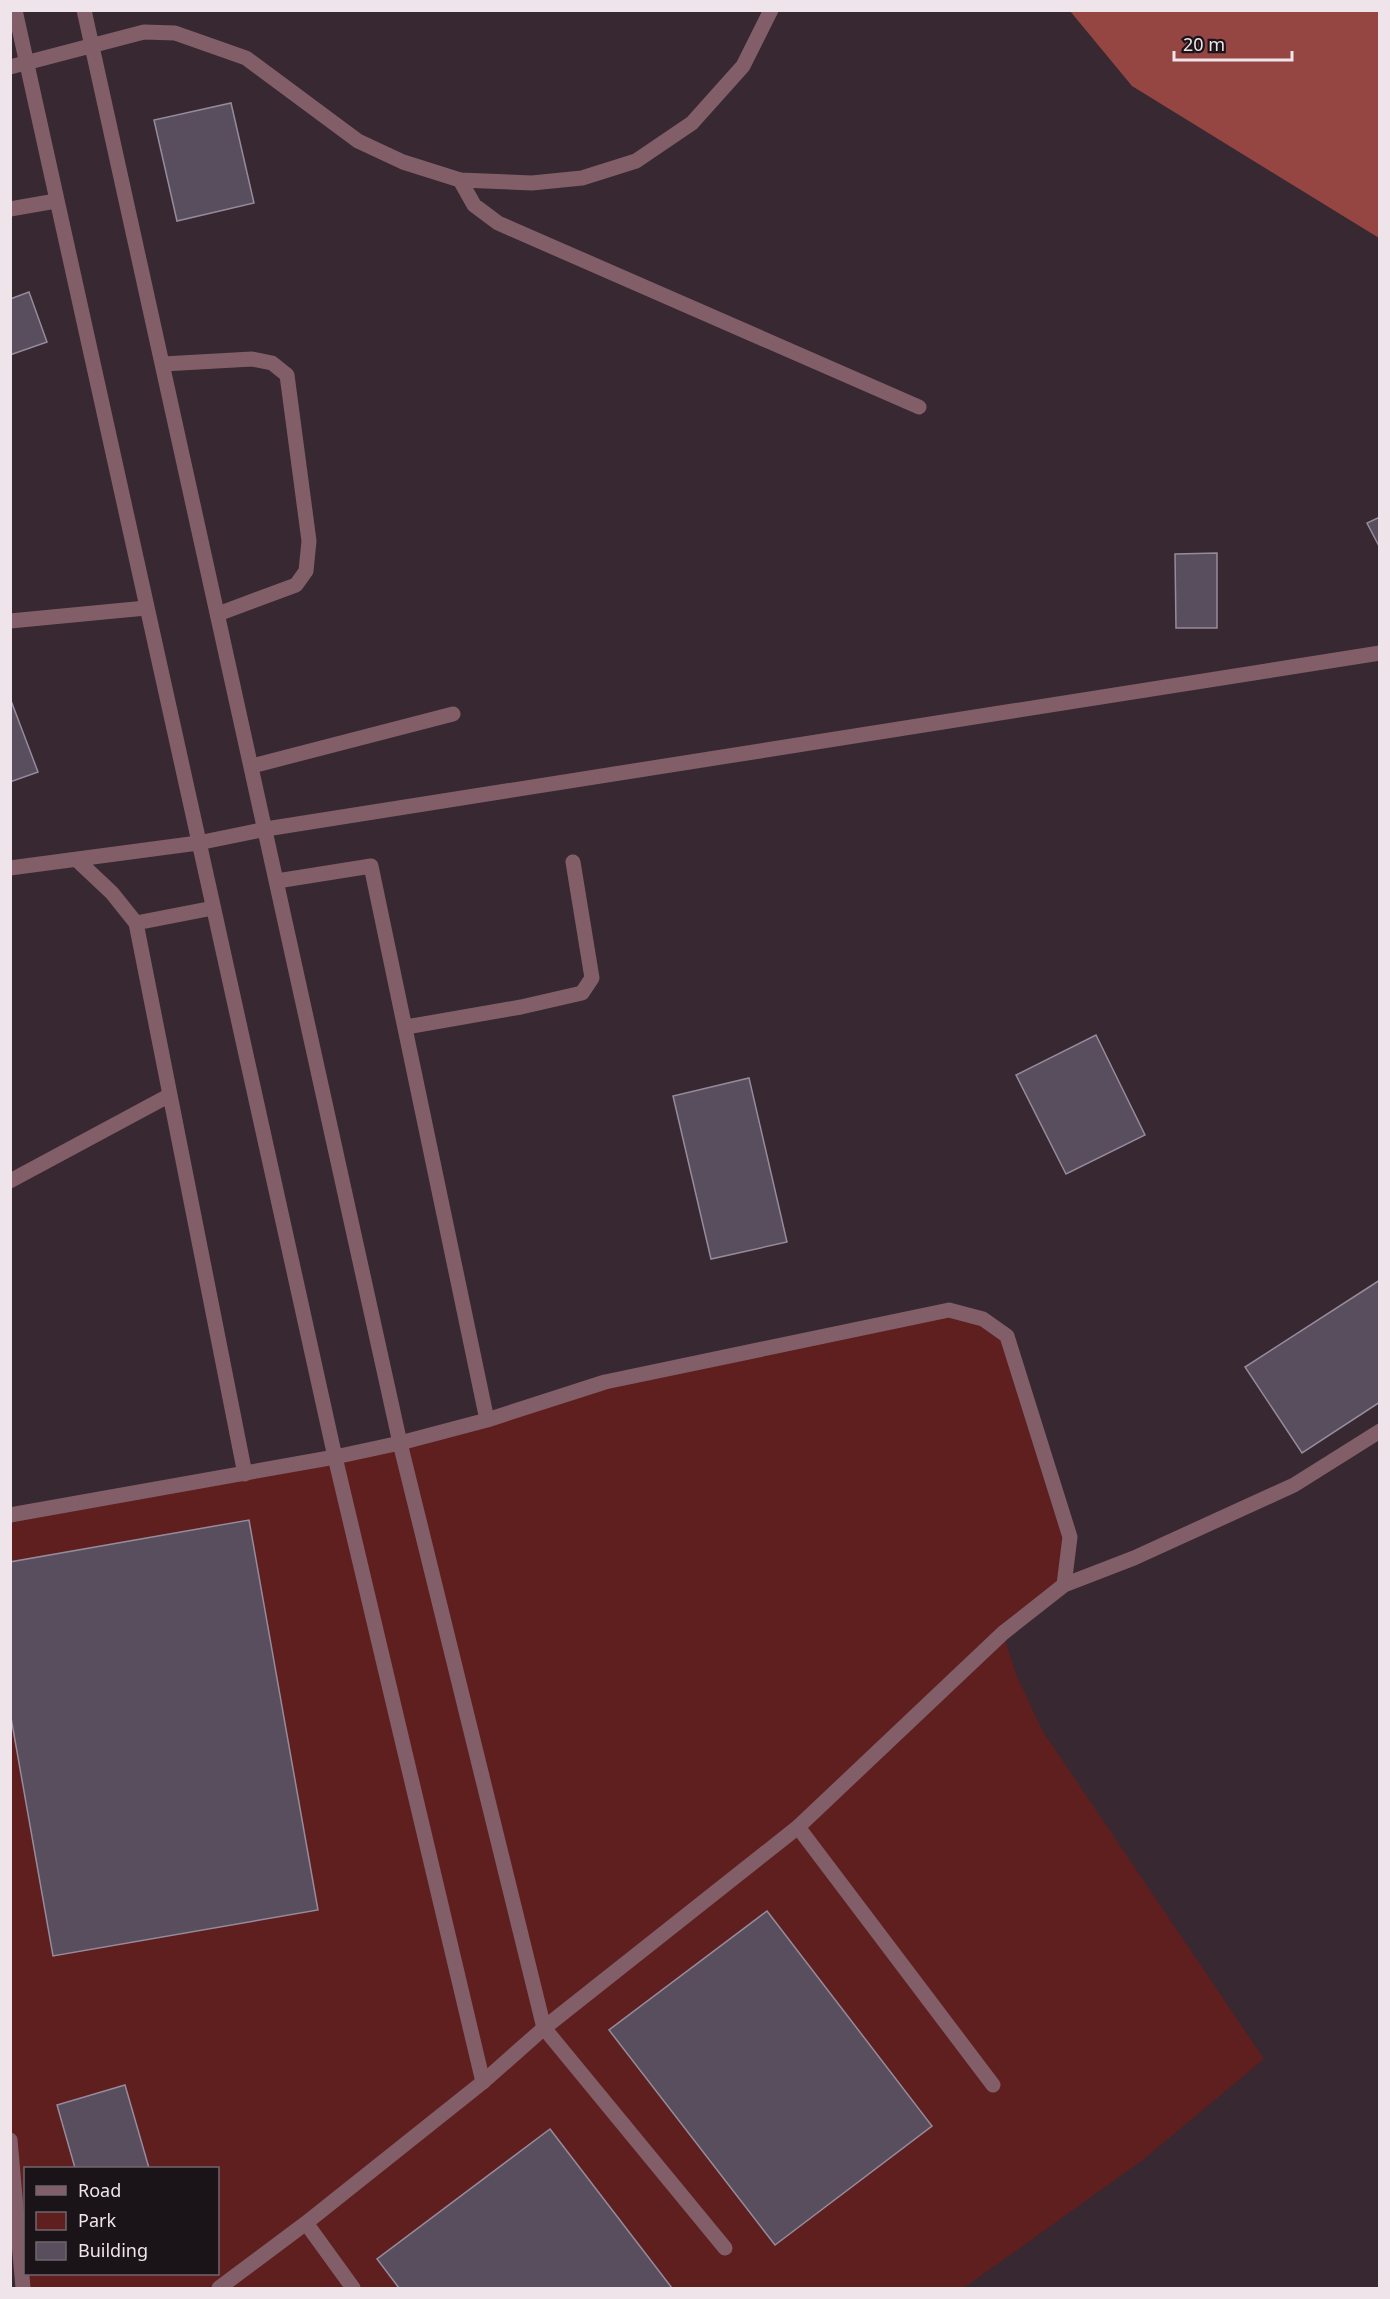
<svg xmlns="http://www.w3.org/2000/svg" width="1390" height="2299" viewBox="0 0 1390 2299" font-family="'Noto Sans',sans-serif">
<style>
.green{fill:#5f1f1f;fill-rule:evenodd}
.forest{fill:#954643}
.building{fill:#584e5d;stroke:#968b9c;stroke-width:1.5}
.lines{fill:none;stroke-linecap:round;stroke-linejoin:round}
.service{stroke:#825e68;stroke-width:15}
.minor{stroke:#825e68;stroke-width:15}
</style>
<rect width="100%" height="100%" fill="#372832"/>
<path class="green" d="M 949,1310 L 1007,1336 L 1070,1537 L 1064,1585 L 1003,1633 L 1016,1674 L 1042,1730 L 1264,2059 L 1144,2159 L 964,2288 L 23,2288 L 10,2140 L 10,1515 L 335,1457 L 605,1382 ZM 26,2168 L 218,2168 L 218,2274 L 26,2274 Z"/>
<path class="forest" d="M 1070,11 L 1379,11 L 1379,238 L 1132,86 Z"/>
<path class="building" d="M 231,103 L 254,203 L 177,221 L 154,120 Z
M 29,292 L 47,342 L 10,355 L 10,299 Z
M 1380,517 L 1380,548 L 1367,523 Z
M 1217,553 L 1217,628 L 1176,628 L 1175,554 Z
M 10,698 L 38,772 L 10,782 Z
M 1096,1035 L 1145,1135 L 1066,1174 L 1016,1075 Z
M 749,1078 L 787,1242 L 711,1259 L 673,1096 Z
M 1380,1280 L 1380,1402 L 1302,1453 L 1245,1367 Z
M 249,1520 L 318,1910 L 53,1956 L 10,1712 L 10,1562 Z
M 767,1911 L 932,2126 L 775,2245 L 609,2030 Z
M 125,2085 L 149,2168 L 75,2168 L 57,2105 Z
M 550,2129 L 672,2288 L 399,2288 L 377,2259 Z"/>
<g class="lines">
<path class="service" d="M 460,180 L 474,205 L 498,223 L 919,407
M 10,209 L 56,201
M 163,364 L 252,359 L 272,363 L 287,375 L 309,541 L 306,571 L 296,585 L 218,614
M 10,621 L 146,608
M 252,766 L 453,714
M 277,881 L 371,866 L 487,1420
M 213,908 L 136,923 L 245,1474
M 406,1027 L 521,1007 L 582,993 L 592,978 L 573,862
M 10,1181 L 170,1095
M 400,1443 L 487,1420 L 605,1382 L 949,1310 L 983,1319 L 1007,1336 L 1070,1537 L 1064,1585
M 798,1827 L 993,2085
M 544,2028 L 725,2248
M 306,2223 L 353,2288
M 219,2288 L 306,2223 L 483,2082 L 544,2028 L 798,1827 L 1003,1633 L 1064,1585 L 1134,1558 L 1294,1485 L 1380,1431"/>
<path class="minor" d="M 15,10 L 335,1457 L 483,2082
M 84,10 L 400,1443 L 544,2028
M 10,67 L 144,32 L 175,33 L 246,58 L 358,141 L 403,162 L 460,180 L 532,183 L 582,178 L 636,161 L 692,123 L 743,66 L 771,10
M 77,860 L 112,893 L 136,923
M 10,868 L 198,843 L 266,829 L 1380,653
M 10,1515 L 335,1457 L 400,1443
M 10,2140 L 23,2288"/>
</g>
<rect width="1390" height="2299" fill="none" stroke="#eee4ea" stroke-width="24"/>
<rect x="24" y="2167" width="195" height="108" fill="#1a1318" stroke="#6f676c" stroke-width="1.5"/>
<rect x="36" y="2186" width="30" height="9" fill="#825e68" stroke="#6f676c" stroke-width="1.5"/>
<text x="78" y="2197" font-size="18" fill="#eee4ea">Road</text>
<rect x="36" y="2212" width="30" height="18" fill="#5f1f1f" stroke="#6f676c" stroke-width="1.5"/>
<text x="78" y="2227" font-size="18" fill="#eee4ea">Park</text>
<rect x="36" y="2242" width="30" height="18" fill="#584e5d" stroke="#6f676c" stroke-width="1.5"/>
<text x="78" y="2257" font-size="18" fill="#eee4ea">Building</text>
<path d="M1174 51v9h118v-9" fill="none" stroke="#eee4ea" stroke-width="3"/>
<text x="1183" y="51" font-size="18" fill="#eee4ea" stroke="#1a1318" stroke-width="4.5" paint-order="stroke">20 m</text>
</svg>
